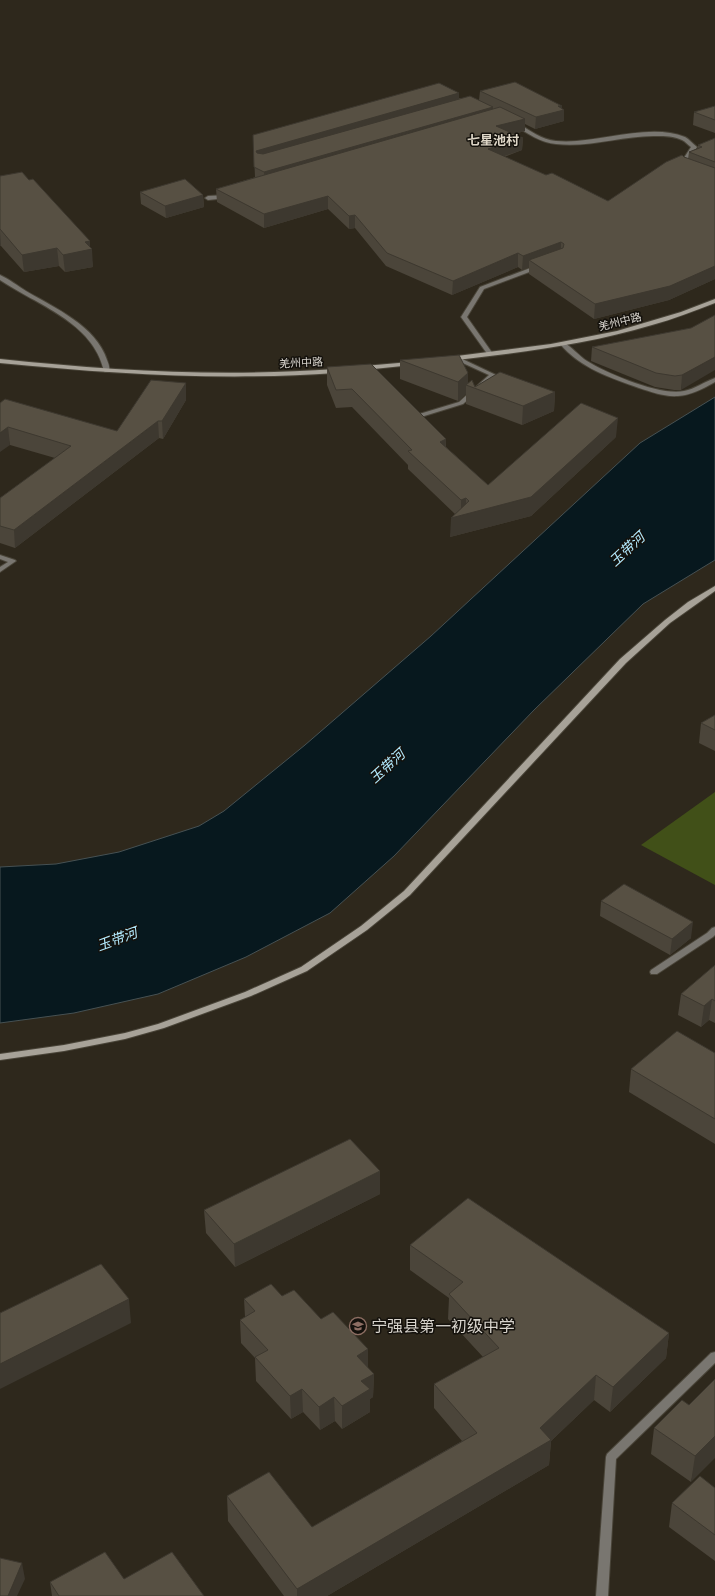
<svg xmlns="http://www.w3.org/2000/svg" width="715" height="1596" viewBox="0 0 715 1596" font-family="'Roboto Serif','Noto Sans SC',serif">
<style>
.green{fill:#415018}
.water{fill:#07181e;stroke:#465153}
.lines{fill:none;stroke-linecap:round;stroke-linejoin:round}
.lane-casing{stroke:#494438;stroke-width:2}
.street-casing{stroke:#494438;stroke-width:2}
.secondary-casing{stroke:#494438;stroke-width:2}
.lane{fill:#797670;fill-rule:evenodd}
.street{fill:#797670;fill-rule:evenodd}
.secondary{fill:#a7a298;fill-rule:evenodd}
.wall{fill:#4b453a}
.shaded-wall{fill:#3d382f}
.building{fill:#575043;stroke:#3d382f}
.labels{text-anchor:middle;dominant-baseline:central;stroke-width:3;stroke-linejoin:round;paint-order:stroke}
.far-street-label{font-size:11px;fill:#d9d5ce;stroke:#14110c}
.far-quarter-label{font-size:13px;font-weight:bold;fill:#ded6c7;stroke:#14110c}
.water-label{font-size:14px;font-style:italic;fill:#b2eafe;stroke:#14110c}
.near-poi-label{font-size:16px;fill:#d9d5ce;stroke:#14110c;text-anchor:start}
</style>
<rect width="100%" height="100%" fill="#2e281c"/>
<path class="green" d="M 715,792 L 715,885 L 641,845 Z"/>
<path class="water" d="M 715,397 L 715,560 L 643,604 L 534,710 L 394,856 L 330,913 L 246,957 L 158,994 L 74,1013 L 0,1023 L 0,867 L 56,864 L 119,852 L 199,826 L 224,811 L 305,745 L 431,636 L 640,443 Z"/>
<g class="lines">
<g class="lane-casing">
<path id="lane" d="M 226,195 L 228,196 L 228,198 L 208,200 L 205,198 L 208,196 Z
M 538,265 L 541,267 L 540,268 L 484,289 L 467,317 L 493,354 L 492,355 L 488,355 L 461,317 L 480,287 Z
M 563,342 C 571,346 579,356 587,361 C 608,374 660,396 684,391 C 695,389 704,382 715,378 L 715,382 C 703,389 691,395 678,396 C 664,397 652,392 639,388 C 611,378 580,368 560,344 Z
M 456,356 L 496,375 L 463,404 L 421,417 L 423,422 L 422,423 L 418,423 L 415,420 L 416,415 L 459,402 L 489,375 L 454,359 L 454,357 Z
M 715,927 L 715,935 L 713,937 L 657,974 L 651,974 L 650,972 L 651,970 L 707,933 L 712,928 Z
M 715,1352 L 715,1363 L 616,1459 L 608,1596 L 596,1596 L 606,1457 L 607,1454 L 711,1353 Z"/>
</g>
<g class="street-casing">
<path id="street" d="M 514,123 L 518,123 C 529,130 542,140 556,141 C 596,145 647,122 685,137 C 689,139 693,144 697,147 L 686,164 L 687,167 L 684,169 L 682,168 L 680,164 L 691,147 C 688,145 685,141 682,140 C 674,136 665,136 657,136 C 624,135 590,148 556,144 C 541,143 527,133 514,125 Z
M 0,275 C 9,279 18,286 26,291 C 55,308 96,326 107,360 C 109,365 110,368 109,372 L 105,372 L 104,371 C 93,322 37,305 0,280 Z
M 0,555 L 15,560 L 16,561 L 0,572 L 0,567 L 8,562 L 0,559 Z"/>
</g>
<g class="secondary-casing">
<path id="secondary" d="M 715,299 L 715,303 C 694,311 674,319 652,325 C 586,345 517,353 449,361 L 446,359 L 449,357 L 551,344 L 617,331 L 681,312 Z
M 0,359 C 113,371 222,377 336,369 L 339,371 L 336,373 C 222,381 113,374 0,363 Z
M 410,362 L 412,363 L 412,365 L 364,370 L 361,368 L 364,366 Z
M 715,586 L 715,591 L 670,623 L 626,663 L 410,895 L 367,930 L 307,971 L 251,996 L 164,1028 L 125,1039 L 64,1051 L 0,1060 L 0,1054 L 64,1045 L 125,1033 L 158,1024 L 245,992 L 301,967 L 361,926 L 404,891 L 620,659 L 665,620 L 688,602 Z"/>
</g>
<use href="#lane" class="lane"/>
<use href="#street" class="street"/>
<use href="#secondary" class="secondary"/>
</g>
<path class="wall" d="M 480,91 L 562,109 L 564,121 L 535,129 L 525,124 L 525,131 L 514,134 L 523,138 L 522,150 L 504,157 L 546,175 L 608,201 L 684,157 L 688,159 L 689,152 L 698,148 L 698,145 L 715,138 L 715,279 L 669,300 L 594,319 L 529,274 L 529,267 L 522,270 L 518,267 L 452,295 L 386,266 L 355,228 L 349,229 L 328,209 L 264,228 L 217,202 L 216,189 L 256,177 L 255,177 L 253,135 L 459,98 L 479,100 Z
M 715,106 L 715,133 L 693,125 L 694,112 Z
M 0,176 L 90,247 L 93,267 L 65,272 L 59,266 L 24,272 L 1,246 L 0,246 Z
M 140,192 L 203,195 L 204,207 L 166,218 L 141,204 Z
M 691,328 L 681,390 L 674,390 L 655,387 L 591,361 L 592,347 Z
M 400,360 L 468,373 L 468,383 L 475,387 L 555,392 L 554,411 L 522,425 L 466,404 L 466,394 L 458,401 L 400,379 Z
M 327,367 L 446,439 L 446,447 L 488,485 L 616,437 L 531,516 L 450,537 L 455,514 L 408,469 L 408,465 L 352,407 L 336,408 L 327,385 Z
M 186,383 L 186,400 L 163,439 L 159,438 L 15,548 L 0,543 L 0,498 L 55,458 L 10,445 L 0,403 L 117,431 Z
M 715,715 L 715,751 L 699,743 L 701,723 Z
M 601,901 L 691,938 L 670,955 L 600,916 Z
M 715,965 L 715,1023 L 709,1020 L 701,1027 L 678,1015 L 681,994 Z
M 715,1053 L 715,1144 L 629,1092 L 631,1069 Z
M 380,1171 L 380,1194 L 235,1267 L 206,1233 L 204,1210 Z
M 410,1245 L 669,1333 L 666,1358 L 610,1412 L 594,1400 L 551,1441 L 549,1465 L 327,1596 L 284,1596 L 228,1521 L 227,1496 L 312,1527 L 462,1441 L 434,1408 L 434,1384 L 483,1357 L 448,1319 L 449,1298 L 410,1270 Z
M 282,1296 L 321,1319 L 368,1349 L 368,1368 L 374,1374 L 373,1397 L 370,1399 L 370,1412 L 342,1429 L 335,1421 L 320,1430 L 303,1412 L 291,1419 L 256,1381 L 255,1358 L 241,1343 L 240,1320 L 245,1317 L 244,1299 Z
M 715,1379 L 691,1482 L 651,1454 L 654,1428 L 689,1405 Z
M 715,1488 L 715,1561 L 669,1527 L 672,1503 Z
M 124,1579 L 204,1596 L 52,1596 L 50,1582 Z"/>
<path class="shaded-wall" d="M 459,93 L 459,102 L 257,160 L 256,151 Z
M 558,106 L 562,106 L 562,110 L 564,110 L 564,121 L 535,129 L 536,117 Z
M 493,107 L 493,116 L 265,182 L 264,172 Z
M 525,119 L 525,131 L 495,139 L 496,126 Z
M 523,138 L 522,150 L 487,162 L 488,149 Z
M 203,195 L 204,207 L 166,218 L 165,206 Z
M 328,196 L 328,209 L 264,228 L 264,214 Z
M 355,215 L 355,228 L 349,229 L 349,216 Z
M 0,231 L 1,246 L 0,246 Z
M 90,241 L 90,250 L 92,249 L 93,267 L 65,272 L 63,255 L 85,242 Z
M 561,242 L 561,256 L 529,260 L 529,267 L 522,270 L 523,256 Z
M 57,248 L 59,266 L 24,272 L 22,255 Z
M 518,253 L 518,267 L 452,295 L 453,281 Z
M 715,266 L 715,279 L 669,300 L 594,319 L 595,304 Z
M 715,357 L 715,370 L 681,390 L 682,375 Z
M 468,373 L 468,385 L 466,385 L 466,394 L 458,401 L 458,382 Z
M 186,383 L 186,400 L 163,439 L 162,421 Z
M 555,392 L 554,411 L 522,425 L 523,406 Z
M 618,418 L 616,437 L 531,516 L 450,537 L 451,518 L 461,515 L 461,500 L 466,498 L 466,514 Z
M 158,421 L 159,438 L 15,548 L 14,530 Z
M 8,427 L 10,445 L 0,452 L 0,433 Z
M 446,439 L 445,458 L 440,442 Z
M 693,922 L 691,938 L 670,955 L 672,939 Z
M 712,999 L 709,1020 L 701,1027 L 704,1006 Z
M 380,1171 L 380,1194 L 235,1267 L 234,1244 Z
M 129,1299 L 131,1323 L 0,1389 L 0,1364 Z
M 669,1333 L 666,1358 L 610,1412 L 613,1387 Z
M 368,1349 L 368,1373 L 357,1356 Z
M 374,1374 L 373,1397 L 370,1399 L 370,1412 L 342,1429 L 342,1406 L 361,1381 Z
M 596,1375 L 594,1400 L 551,1441 L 549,1465 L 327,1596 L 297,1596 L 297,1589 L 540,1428 Z
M 302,1389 L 303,1412 L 291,1419 L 290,1396 Z
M 334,1397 L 335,1421 L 320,1430 L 319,1407 Z
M 715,1436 L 715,1458 L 691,1482 L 695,1456 Z
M 22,1563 L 25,1579 L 17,1596 L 8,1596 Z"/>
<path class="building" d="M 515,82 L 562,106 L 558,106 L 564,110 L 536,117 L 480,91 Z
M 439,83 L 459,93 L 256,151 L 257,153 L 263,154 L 470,96 L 493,107 L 264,172 L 254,167 L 253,135 Z
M 715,106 L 715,120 L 694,112 Z
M 500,107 L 525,119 L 496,126 L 523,138 L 488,149 L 546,175 L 552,173 L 608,201 L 666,162 L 682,155 L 684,157 L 715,168 L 715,266 L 670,286 L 595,304 L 529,260 L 563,248 L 564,244 L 561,242 L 523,256 L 518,253 L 453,281 L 387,253 L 355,215 L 349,216 L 328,196 L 264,214 L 216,189 Z
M 715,138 L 715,162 L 689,152 L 702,147 L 698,145 Z
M 22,172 L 29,180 L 33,179 L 55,203 L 90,241 L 85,242 L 92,249 L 63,255 L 57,248 L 22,255 L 0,229 L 0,176 Z
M 185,179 L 203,195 L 165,206 L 140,192 Z
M 715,315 L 715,357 L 682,375 L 675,376 L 656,373 L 592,347 L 691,328 Z
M 459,355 L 468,373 L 458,382 L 400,360 Z
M 371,364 L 446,439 L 440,442 L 488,485 L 581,403 L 618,418 L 531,497 L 451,518 L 469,501 L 466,498 L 461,500 L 408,451 L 412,450 L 352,389 L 336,390 L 327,367 Z
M 500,372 L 555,392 L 523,406 L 466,385 L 472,380 L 475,387 Z
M 151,380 L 186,383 L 162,421 L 158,421 L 14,530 L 0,526 L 0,498 L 71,446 L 8,427 L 0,433 L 0,403 L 5,399 L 117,431 Z
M 715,715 L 715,730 L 701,723 Z
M 624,884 L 693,922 L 672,939 L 601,901 Z
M 715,965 L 715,1001 L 712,999 L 704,1006 L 681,994 Z
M 677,1031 L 715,1053 L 715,1119 L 631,1069 Z
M 350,1139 L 380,1171 L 234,1244 L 204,1210 Z
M 468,1198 L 669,1333 L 613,1387 L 596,1375 L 540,1428 L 551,1440 L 297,1589 L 227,1496 L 269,1472 L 312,1527 L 477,1433 L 434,1384 L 499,1348 L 449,1294 L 463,1282 L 410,1245 Z
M 101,1264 L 129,1299 L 0,1364 L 0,1313 Z
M 271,1284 L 282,1296 L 294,1290 L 321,1319 L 333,1312 L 368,1349 L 357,1356 L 374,1374 L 361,1381 L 370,1389 L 342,1406 L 334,1397 L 319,1407 L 302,1389 L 290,1396 L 255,1357 L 268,1350 L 240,1320 L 255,1311 L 244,1299 Z
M 715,1379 L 715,1436 L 695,1456 L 654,1428 L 682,1400 L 689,1405 Z
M 700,1476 L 715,1488 L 715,1535 L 672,1503 Z
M 105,1552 L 124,1579 L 172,1552 L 204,1596 L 59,1596 L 50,1582 Z
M 0,1558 L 22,1563 L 8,1596 L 0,1596 Z"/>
<defs>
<g id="school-ring" transform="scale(0.9)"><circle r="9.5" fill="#14110c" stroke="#8d6e63" stroke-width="1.5"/><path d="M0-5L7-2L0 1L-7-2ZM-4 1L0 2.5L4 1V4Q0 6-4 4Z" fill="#8d6e63"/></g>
</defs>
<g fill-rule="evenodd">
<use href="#school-ring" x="358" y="1326"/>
</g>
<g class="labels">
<g class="far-street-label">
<text transform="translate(620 322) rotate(-14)">羌州中路</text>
<text transform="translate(301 363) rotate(-3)">羌州中路</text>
</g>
<g class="far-quarter-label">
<text x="493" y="140">七星池村</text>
</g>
<g class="water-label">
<text transform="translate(627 549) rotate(-43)">玉带河</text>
<text transform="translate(387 766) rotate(-42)">玉带河</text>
<text transform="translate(117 939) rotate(-20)">玉带河</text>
</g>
<g class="near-poi-label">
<text x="371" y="1326">宁强县第一初级中学</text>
</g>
</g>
</svg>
